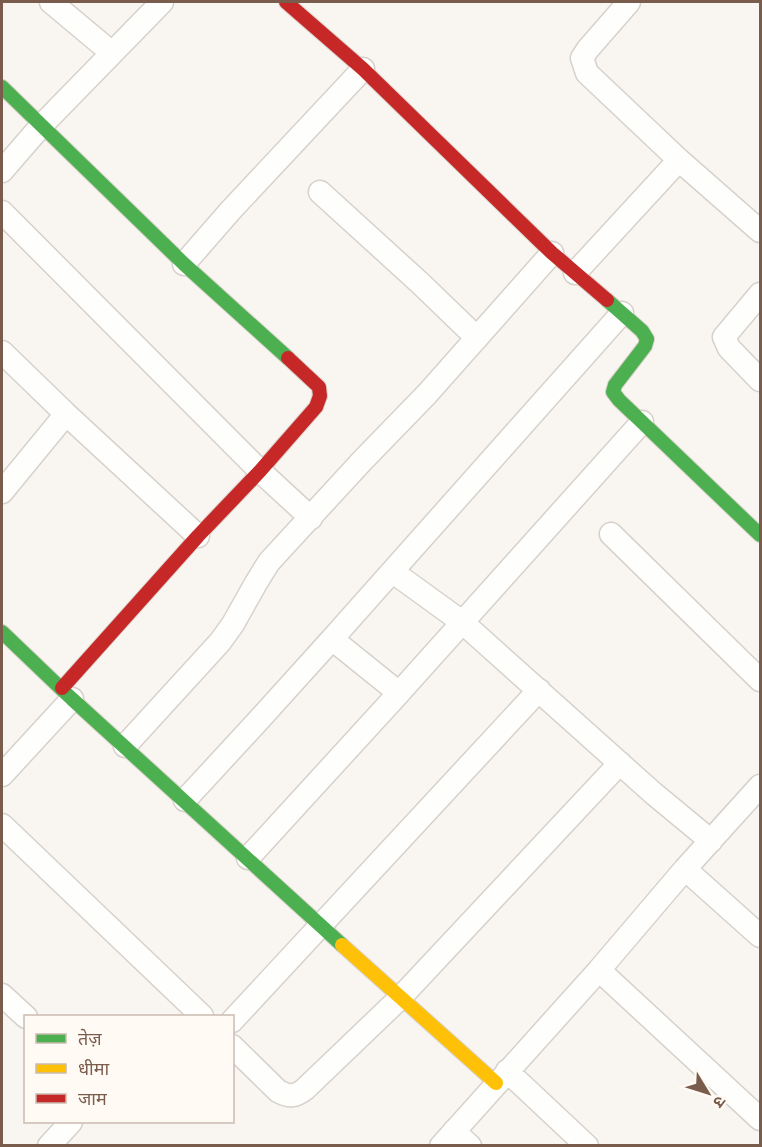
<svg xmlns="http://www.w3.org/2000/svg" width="762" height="1147" viewBox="0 0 762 1147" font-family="'Golos Text','Noto Sans Devanagari',sans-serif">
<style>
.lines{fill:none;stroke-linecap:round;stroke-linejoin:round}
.street-casing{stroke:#d7d1cb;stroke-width:25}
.fast-casing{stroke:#d9d2cb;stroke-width:16}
.slow-casing{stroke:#d9d2cb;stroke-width:16}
.jam-casing{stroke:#d9d2cb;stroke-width:16}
.street{stroke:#fefefd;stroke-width:22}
.fast{stroke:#4caf50;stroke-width:14}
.slow{stroke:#ffc107;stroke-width:14}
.jam{stroke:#c62828;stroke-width:14}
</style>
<rect width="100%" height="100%" fill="#f9f5f0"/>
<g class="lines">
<g class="street-casing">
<path id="street" d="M 51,2 L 112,53
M 679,160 L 760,231
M 2,171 L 41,126 L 162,2
M 320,192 L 420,283 L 477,338
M 2,212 L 260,471 L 311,518
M 184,264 L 231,210 L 363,69
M 575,273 L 679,160 L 587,73 L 582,58 L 588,49 L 629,2
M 760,294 L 724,337 L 729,348 L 760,380
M 2,352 L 66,414 L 2,492
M 66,414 L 198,536
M 611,534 L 760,680
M 393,572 L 462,622 L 653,793 L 711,841
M 332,639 L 622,313
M 399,693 L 642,422
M 125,746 L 220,642 L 233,624 L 256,583 L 269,562 L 362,461 L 427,394 L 552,253
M 2,775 L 72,699
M 185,800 L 257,722 L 332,639 L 399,693 L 248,858
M 2,825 L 202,1016
M 685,869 L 760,936
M 599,970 L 760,1119
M 2,995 L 26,1017
M 232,1021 L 539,690
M 232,1046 L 278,1091 C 289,1097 295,1097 305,1089 L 400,998 L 620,763
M 507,1071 L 587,1146
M 454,1131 L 470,1146
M 49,1146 L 71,1122
M 441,1146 L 599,970 L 685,869 L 760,786"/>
</g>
<g class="fast-casing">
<path id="fast" d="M 2,87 L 184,264 L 288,358
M 607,300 L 642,331 L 647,339 L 645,346 L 615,385 L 613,392 L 619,400 L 760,535
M 2,632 L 72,699 L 342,945"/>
</g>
<g class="slow-casing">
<path id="slow" d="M 342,945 L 496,1083"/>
</g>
<g class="jam-casing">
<path id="jam" d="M 286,2 L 363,69 L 552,253 L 607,300
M 62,688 L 198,536 L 260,471 L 316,407 L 320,396 L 319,387 L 288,358"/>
</g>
<use href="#street" class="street"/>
<use href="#fast" class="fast"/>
<use href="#slow" class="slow"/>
<use href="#jam" class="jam"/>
</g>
<rect width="762" height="1147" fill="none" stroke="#7a5c4d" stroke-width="6"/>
<rect x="24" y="1015" width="210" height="108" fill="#fffaf3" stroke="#cabbb1" stroke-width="1.5"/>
<rect x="36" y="1034" width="30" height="9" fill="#4caf50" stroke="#cabbb1" stroke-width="1.5"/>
<text x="78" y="1045" font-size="18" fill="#7a5c4d">तेज़</text>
<rect x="36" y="1064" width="30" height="9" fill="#ffc107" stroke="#cabbb1" stroke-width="1.5"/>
<text x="78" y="1075" font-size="18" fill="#7a5c4d">धीमा</text>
<rect x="36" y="1094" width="30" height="9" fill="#c62828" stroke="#cabbb1" stroke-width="1.5"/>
<text x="78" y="1105" font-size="18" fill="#7a5c4d">जाम</text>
<g transform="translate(708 1093) rotate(128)" stroke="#fffaf3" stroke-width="4.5" paint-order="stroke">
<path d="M0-4.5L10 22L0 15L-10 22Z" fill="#7a5c4d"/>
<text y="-9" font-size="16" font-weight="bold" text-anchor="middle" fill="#7a5c4d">उ</text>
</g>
</svg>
